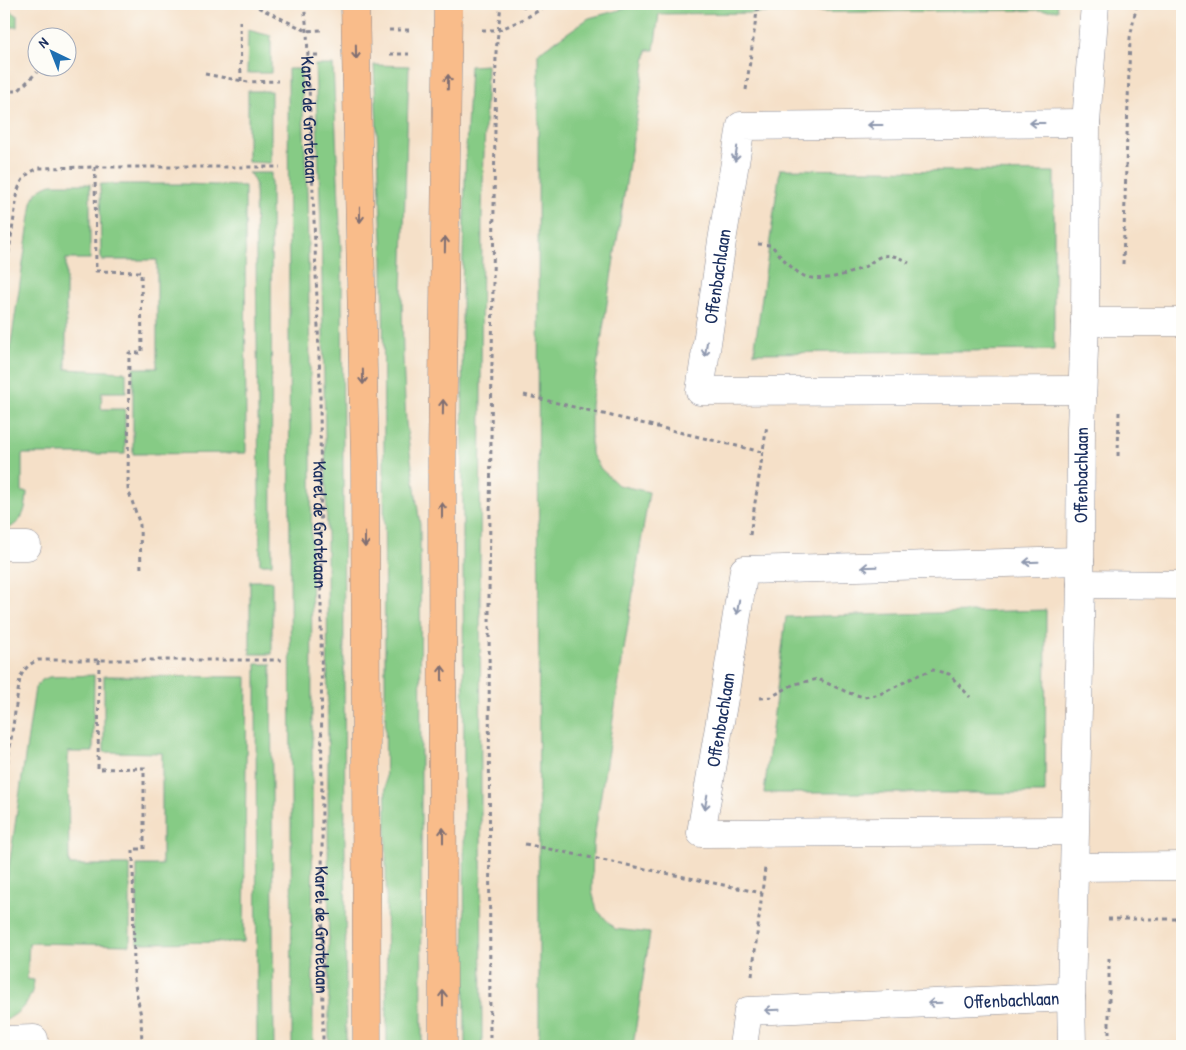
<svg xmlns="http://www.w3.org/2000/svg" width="1186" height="1050" viewBox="0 0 1186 1050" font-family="'Patrick Hand',sans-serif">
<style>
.grass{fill:#86cb85;stroke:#507d72}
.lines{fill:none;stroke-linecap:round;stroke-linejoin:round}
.minor-casing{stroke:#888893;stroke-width:29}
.major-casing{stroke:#888893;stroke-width:29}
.path{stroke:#888893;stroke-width:3;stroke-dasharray:4 4;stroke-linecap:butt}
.minor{stroke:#fff;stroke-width:28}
.major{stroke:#f9bc8a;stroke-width:28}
.oneway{stroke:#7f6e72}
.oneway2{stroke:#8d97ae}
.labels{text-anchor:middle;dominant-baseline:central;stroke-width:4.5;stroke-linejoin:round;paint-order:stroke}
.street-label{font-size:19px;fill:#1b2f5e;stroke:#fdfcf7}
</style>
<rect width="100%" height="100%" fill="#fdfcf7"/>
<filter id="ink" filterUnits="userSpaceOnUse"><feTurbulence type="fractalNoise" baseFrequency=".02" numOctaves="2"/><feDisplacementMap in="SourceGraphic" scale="10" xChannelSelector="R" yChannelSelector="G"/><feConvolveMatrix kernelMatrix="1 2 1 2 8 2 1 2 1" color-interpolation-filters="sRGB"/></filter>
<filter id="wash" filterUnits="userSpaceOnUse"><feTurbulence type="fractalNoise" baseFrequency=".0096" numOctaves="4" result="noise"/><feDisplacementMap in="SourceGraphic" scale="20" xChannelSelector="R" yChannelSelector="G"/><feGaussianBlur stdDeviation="1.12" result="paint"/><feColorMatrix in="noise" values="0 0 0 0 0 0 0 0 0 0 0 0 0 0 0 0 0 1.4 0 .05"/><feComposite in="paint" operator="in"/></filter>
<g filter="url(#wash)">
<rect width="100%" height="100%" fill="#f5e0c8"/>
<path class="grass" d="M 642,4 L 1057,4 L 1058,10 L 659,14 L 654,50 L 647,50 L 591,405 L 591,453 L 601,469 L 618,485 L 649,492 L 593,845 L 592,891 L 597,910 L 615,929 L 650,933 L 633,1046 L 539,1046 L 538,53 L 589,18 Z
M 4,12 L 12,12 L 17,15 L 17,27 L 4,27 Z
M 248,30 L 271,36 L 271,73 L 247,73 Z
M 315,65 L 333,65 L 342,271 L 346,1046 L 329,1046 L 327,535 L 321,227 Z
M 374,65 L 409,66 L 402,293 L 403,357 L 406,423 L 420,525 L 422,1046 L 387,1046 L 383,260 Z
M 487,65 L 482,214 L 480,569 L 482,1046 L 465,1046 L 462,290 L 466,148 L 470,66 Z
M 288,69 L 301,69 L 307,192 L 311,425 L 313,1046 L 292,1046 Z
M 248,91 L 271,91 L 271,163 L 248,162 Z
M 780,169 L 1054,172 L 1054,350 L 754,353 Z
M 248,173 L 271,173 L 272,564 L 260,564 L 255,183 L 251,175 Z
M 51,184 L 90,184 L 90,259 L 66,259 L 66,369 L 126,372 L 126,392 L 102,392 L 101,409 L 125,409 L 125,454 L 22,454 L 22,492 L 27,492 C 26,512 23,522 4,531 L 4,390 L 32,203 C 35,192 40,188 51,184 Z
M 100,184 L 183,184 L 245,186 L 246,453 L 133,454 L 133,368 L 157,368 L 157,260 L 101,260 Z
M 250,581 L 272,581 L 272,654 L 250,654 Z
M 1046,610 L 1045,793 L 764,793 L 786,617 Z
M 256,664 L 271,664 L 274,1046 L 257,1046 Z
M 94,675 L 93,752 L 68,752 L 69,865 L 130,865 L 130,945 L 29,943 L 27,979 L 34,980 C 33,999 21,1013 4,1021 L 4,901 L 35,688 L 42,680 L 49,677 Z
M 104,676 L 247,677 L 244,942 L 137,943 L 137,865 L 162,865 L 162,753 L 104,752 Z"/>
</g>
<g filter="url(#ink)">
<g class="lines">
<g class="minor-casing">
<g id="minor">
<path d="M 1085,322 L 1182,322"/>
<path id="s2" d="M 1082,390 L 700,391 L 722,241 L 741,126 L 1086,123"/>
<path d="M 4,546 L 27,546"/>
<path d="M 1081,584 L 1182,585"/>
<path id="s3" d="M 1074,831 L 701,833 L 724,698 L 744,570 L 1080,561"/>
<path d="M 1075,867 L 1182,866"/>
<path d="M 4,1040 L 34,1039"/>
<path id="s4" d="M 743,1046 L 748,1011 L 1071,997"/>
<path id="s5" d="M 1072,1046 L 1071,997 L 1081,584 L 1080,561 L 1081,429 L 1085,322 L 1086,123 L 1095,4"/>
</g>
</g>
<g class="major-casing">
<path id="major" d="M 355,4 L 365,462 L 367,1046
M 443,1046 L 442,455 L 448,4"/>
</g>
<g class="path">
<path d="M 251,4 L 307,31 L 321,30"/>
<path id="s1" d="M 304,4 L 307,31 L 320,381 L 323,1046"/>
<path d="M 524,4 L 524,10"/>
<path d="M 240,21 L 241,81"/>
<path d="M 389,30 L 413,30"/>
<path d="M 482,30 L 499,30 L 524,19 L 550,4"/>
<path d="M 390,54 L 409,54"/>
<path d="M 314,55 L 322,55"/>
<path d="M 205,74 L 248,82 L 278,81"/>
<path d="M 746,90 L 758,4"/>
<path d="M 4,91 L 18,91 L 37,72"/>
<path d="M 95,167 L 96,271 L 141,272 L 142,353 L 129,353 L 128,489 L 140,525 L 141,572"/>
<path d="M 758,244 L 771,245 C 780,255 790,268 802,275 C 818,284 851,274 866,266 C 871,263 877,257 883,256 C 893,254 900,258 909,263"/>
<path d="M 1123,264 L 1130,38 L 1136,8 L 1139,4"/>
<path d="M 4,285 L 18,190 C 22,178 27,173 39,168 L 95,167 L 280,167"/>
<path d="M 524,395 L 762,452"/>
<path d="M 1118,456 L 1119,412"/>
<path d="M 750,535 L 767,425"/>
<path d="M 99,660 L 98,769 L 144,768 L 144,849 L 133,849 L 134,980 L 141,1016 L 142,1046"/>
<path d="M 760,698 L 771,697 L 794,684 L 818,679 L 849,693 L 864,697 L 880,694 L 895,687 L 916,676 L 933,670 L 949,674 L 970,697"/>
<path d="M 4,787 L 20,678 C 24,669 29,664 38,660 L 282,660"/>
<path d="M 525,844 L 762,893"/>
<path d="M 1108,919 L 1182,919"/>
<path d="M 1109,958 L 1109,1046"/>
<path d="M 752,976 L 765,868"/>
<path d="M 490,1046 L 489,594 L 496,52 L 501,4"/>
</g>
<use href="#minor" class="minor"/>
<use href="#major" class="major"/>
</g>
<defs><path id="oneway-shaft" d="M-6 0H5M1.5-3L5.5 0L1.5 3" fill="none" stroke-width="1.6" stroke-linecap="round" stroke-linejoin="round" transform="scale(1.25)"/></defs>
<g class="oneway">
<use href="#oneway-shaft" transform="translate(356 52) rotate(89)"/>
<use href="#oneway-shaft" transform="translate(448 82) rotate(-89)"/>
<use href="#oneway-shaft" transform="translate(360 215) rotate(89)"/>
<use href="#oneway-shaft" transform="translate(445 244) rotate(-89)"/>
<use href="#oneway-shaft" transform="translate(363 377) rotate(89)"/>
<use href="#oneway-shaft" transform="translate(443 407) rotate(-89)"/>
<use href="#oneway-shaft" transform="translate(442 510) rotate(-90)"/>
<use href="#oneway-shaft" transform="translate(365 540) rotate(90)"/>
<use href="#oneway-shaft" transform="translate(442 673) rotate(-90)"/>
<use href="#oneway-shaft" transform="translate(443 835) rotate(-90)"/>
<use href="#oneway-shaft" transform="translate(443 998) rotate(-90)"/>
</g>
<g class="oneway2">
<use href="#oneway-shaft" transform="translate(1037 123) rotate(180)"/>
<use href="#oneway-shaft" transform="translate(875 125) rotate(180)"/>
<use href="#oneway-shaft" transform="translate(736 154) rotate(99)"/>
<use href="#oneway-shaft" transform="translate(706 349) rotate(98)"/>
<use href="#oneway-shaft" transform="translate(1031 562) rotate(178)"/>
<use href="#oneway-shaft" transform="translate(869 567) rotate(178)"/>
<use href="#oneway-shaft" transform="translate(738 607) rotate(99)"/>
<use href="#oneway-shaft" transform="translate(706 802) rotate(100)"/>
<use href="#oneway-shaft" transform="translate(935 1003) rotate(178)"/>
<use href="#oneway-shaft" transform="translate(772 1010) rotate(178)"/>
</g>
</g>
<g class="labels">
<g class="street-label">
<text stroke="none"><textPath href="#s1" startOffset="116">Karel de Grotelaan</textPath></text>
<text stroke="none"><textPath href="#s2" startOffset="498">Offenbachlaan</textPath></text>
<text stroke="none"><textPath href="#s5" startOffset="571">Offenbachlaan</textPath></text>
<text stroke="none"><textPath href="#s1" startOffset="521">Karel de Grotelaan</textPath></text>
<text stroke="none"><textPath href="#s3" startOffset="488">Offenbachlaan</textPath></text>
<text stroke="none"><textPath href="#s1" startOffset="926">Karel de Grotelaan</textPath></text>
<text stroke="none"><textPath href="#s4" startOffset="299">Offenbachlaan</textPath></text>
</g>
</g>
<rect width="1186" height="1050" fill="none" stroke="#fdfcf7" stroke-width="20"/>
<g transform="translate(52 52) rotate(317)"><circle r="24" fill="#fdfcf7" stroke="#a3aaba"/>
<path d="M0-4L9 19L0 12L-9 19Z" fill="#1f6fb2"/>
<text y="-8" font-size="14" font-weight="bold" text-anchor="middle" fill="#1b2f5e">N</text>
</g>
</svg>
